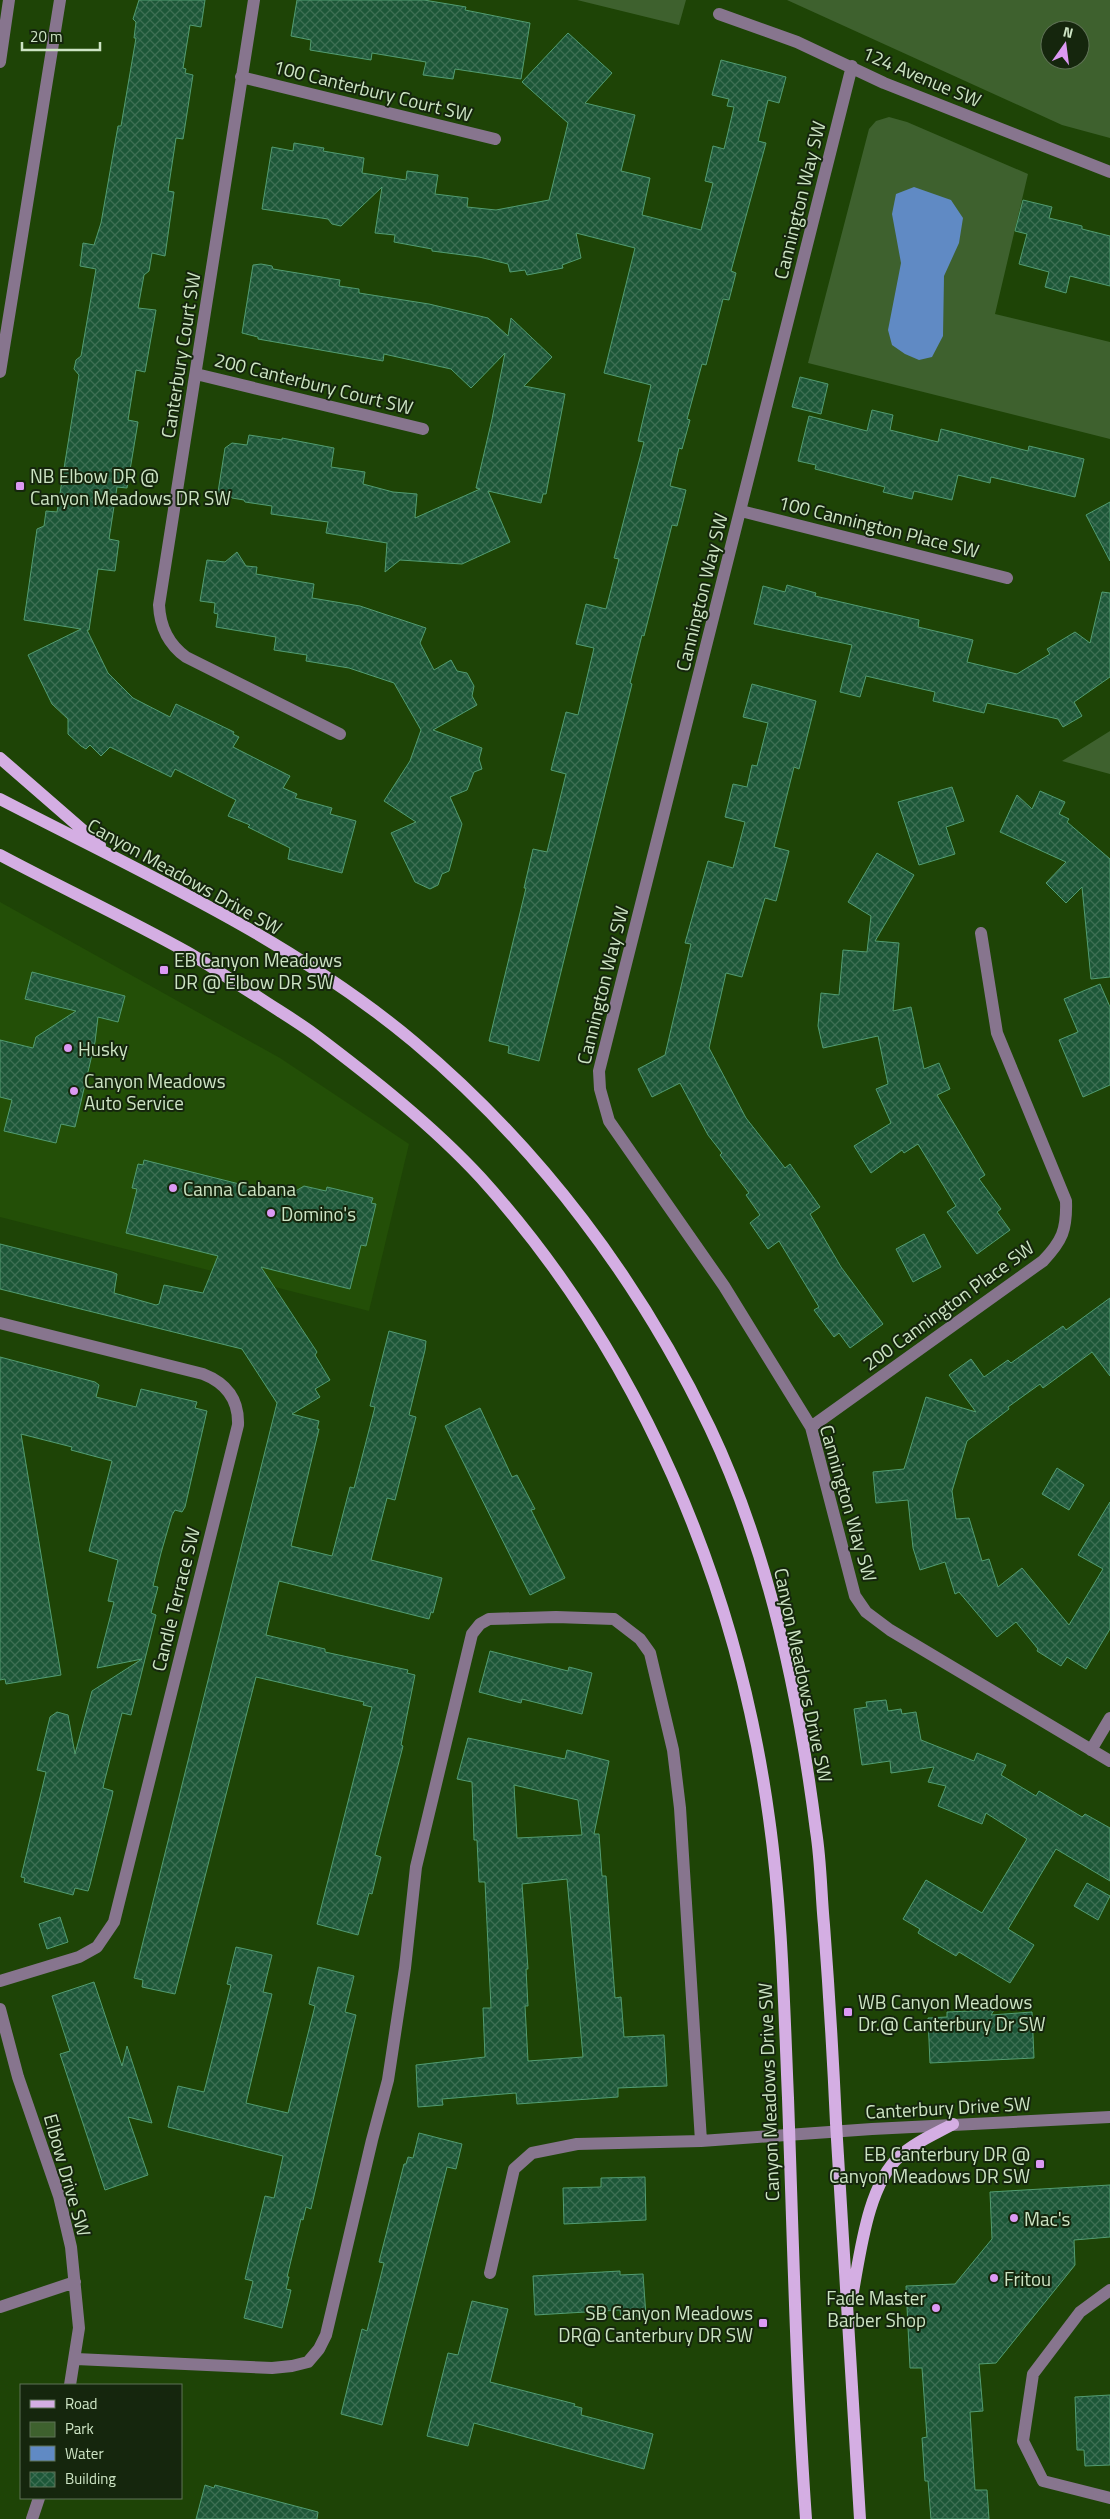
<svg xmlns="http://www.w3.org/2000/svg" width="1110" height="2519" viewBox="0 0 1110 2519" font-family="'Titillium Web',sans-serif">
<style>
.built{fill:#234f07}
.green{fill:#3e612e;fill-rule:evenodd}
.water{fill:#608ac4}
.building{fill:url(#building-cross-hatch);stroke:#529c71;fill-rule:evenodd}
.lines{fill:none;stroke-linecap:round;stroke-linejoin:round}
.minor{stroke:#87758e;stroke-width:12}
.major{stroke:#d4aee3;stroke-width:12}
.poi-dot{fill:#dc99f4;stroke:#15260d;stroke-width:2}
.labels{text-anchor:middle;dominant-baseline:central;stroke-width:4;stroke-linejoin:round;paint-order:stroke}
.street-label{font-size:19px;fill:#cde4c4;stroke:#15260d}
.poi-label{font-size:19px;fill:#cde4c4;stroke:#15260d;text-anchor:start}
</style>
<defs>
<pattern id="building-cross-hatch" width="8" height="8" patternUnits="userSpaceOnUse" patternTransform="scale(1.25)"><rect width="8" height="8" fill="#1d5738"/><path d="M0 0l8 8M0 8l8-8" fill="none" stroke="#3d6f53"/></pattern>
</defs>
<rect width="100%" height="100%" fill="#1e4406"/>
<path class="built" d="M 0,902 L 280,1058 L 409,1144 L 369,1311 L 0,1217 Z"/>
<path class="green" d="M 577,0 L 686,0 L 679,25 Z
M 787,0 L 1110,0 L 1110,138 L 1062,125 ZM 1050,30 L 1080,30 L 1080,60 L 1050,60 Z
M 889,117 L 907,122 L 1028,174 L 995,314 L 1110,342 L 1110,439 L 808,363 L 869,129 L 876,121 Z
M 1110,731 L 1110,774 L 1062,761 Z"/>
<path class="water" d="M 914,187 L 951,200 L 963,218 L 959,243 L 944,276 L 943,336 L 932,357 L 919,360 L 905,354 L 892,345 L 888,330 L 901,263 L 892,214 L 896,194 Z"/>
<path class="building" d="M 139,0 L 205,0 L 201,27 L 190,25 L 183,68 L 186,69 L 185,73 L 193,75 L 183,139 L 176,138 L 168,191 L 174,192 L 165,256 L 152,253 L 149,271 L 144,275 L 138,308 L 156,310 L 145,372 L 136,370 L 128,420 L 138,422 L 127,488 L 117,487 L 109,539 L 119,541 L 115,571 L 98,569 L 89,630 L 87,630 L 108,673 L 133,698 L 170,717 L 176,704 L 234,732 L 233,734 L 239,737 L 233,747 L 290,776 L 283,788 L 297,794 L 295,798 L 332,808 L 330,814 L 356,821 L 342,873 L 288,859 L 290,848 L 248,827 L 250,825 L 228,816 L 236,800 L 175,769 L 171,777 L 110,747 L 101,756 L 90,745 L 86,749 L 81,746 L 68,734 L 68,719 L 52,704 L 28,655 L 81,629 L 24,620 L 37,529 L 44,526 L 46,511 L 57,512 L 79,375 L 74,369 L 76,360 L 81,356 L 96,269 L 80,266 L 83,243 L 94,245 L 101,223 L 118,126 L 121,126 L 136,38 L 134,38 L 136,22 L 133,19 Z
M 297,0 L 424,0 L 466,7 L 465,10 L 530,23 L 521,79 L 455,69 L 453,79 L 423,75 L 426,62 L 372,53 L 371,60 L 310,50 L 311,40 L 291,36 Z
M 568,33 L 612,73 L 585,103 L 635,115 L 621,171 L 650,178 L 642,215 L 701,230 L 713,183 L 705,181 L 713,146 L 724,149 L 734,107 L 727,106 L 729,99 L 712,95 L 721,60 L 786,77 L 779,103 L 768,100 L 758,141 L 766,143 L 731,271 L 736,273 L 729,300 L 723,299 L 706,365 L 702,364 L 687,419 L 690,420 L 682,449 L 679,448 L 670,486 L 686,490 L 677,526 L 672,525 L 644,636 L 642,635 L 630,683 L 632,684 L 539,1061 L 508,1053 L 509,1046 L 489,1041 L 526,888 L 524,888 L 533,849 L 547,852 L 566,774 L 551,770 L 566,712 L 578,715 L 594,648 L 576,644 L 586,604 L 606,609 L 619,559 L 614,558 L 644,442 L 638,441 L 651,385 L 604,373 L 635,248 L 576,233 L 581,258 L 562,265 L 563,268 L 527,275 L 525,270 L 510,272 L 508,264 L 479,257 L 432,251 L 432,249 L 394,242 L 395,235 L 375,233 L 382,187 L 341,226 L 332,224 L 328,219 L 262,209 L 272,147 L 293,151 L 294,143 L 324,148 L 323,151 L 364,158 L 362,173 L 406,180 L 407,171 L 438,175 L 435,194 L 468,198 L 467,207 L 496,210 L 549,200 L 568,123 L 522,82 Z
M 1023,200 L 1052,207 L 1049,218 L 1082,226 L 1082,229 L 1110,236 L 1110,286 L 1070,276 L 1066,293 L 1045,287 L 1049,272 L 1019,264 L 1027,234 L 1015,231 Z
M 261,264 L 272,266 L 273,269 L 340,280 L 339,286 L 359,289 L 359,293 L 429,304 L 488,318 L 508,336 L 511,318 L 552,357 L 524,386 L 565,394 L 546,494 L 543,494 L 541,503 L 488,491 L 510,542 L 462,564 L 400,560 L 385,572 L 387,543 L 326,533 L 328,522 L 271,514 L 272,506 L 245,502 L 244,500 L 232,498 L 229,494 L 218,492 L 225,448 L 232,443 L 247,445 L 249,435 L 282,440 L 282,438 L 334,448 L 331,467 L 365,472 L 363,484 L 393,492 L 417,494 L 415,518 L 480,489 L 476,488 L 492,419 L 505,353 L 471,388 L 451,369 L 384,354 L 383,361 L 258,339 L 258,337 L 242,333 L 253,265 Z
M 800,377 L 828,384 L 821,414 L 792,407 Z
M 872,410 L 893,415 L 890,430 L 938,442 L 941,429 L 1028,451 L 1029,446 L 1084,459 L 1075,497 L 991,477 L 990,483 L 958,475 L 952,500 L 914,491 L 912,499 L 883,492 L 885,487 L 815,469 L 816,465 L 798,461 L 809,416 L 867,431 Z
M 1110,502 L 1110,561 L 1086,515 Z
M 237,552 L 246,566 L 257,567 L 256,574 L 314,584 L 312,598 L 360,606 L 426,628 L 420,643 L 434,670 L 451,660 L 457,671 L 467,673 L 474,686 L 472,696 L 477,705 L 433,730 L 482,748 L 479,759 L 482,769 L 474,772 L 467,790 L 450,797 L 462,824 L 449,871 L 442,874 L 438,885 L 430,889 L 415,882 L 391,833 L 416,822 L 384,801 L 410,761 L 421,730 L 394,683 L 349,668 L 306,661 L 307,655 L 274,650 L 276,637 L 216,627 L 218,614 L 214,613 L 215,603 L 200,601 L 207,560 L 225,562 Z
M 787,585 L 816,593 L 815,596 L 919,620 L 918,627 L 973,640 L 967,662 L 1017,674 L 1050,654 L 1047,649 L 1075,632 L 1090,643 L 1102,592 L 1110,593 L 1110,677 L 1074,702 L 1082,716 L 1063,727 L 1058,719 L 987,703 L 984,713 L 933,701 L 935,692 L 866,676 L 860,697 L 840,692 L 852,645 L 754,624 L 763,586 L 785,592 Z
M 752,684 L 816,701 L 799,769 L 794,767 L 774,847 L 789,851 L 776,901 L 765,898 L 742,977 L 726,973 L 709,1048 L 746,1118 L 785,1168 L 790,1164 L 820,1207 L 810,1214 L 841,1267 L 883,1324 L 850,1348 L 839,1333 L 834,1337 L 814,1310 L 819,1307 L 779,1241 L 768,1249 L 750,1223 L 760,1215 L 746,1195 L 749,1193 L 720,1155 L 722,1153 L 708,1135 L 680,1083 L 652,1097 L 638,1069 L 665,1055 L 691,944 L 685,943 L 708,861 L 733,868 L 745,822 L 725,817 L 733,784 L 747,787 L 752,765 L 757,766 L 768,723 L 743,717 Z
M 952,787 L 964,821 L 946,827 L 955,854 L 919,865 L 898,802 Z
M 1040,791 L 1065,802 L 1059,814 L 1069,819 L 1067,822 L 1110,859 L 1110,977 L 1091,979 L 1082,887 L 1066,903 L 1046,883 L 1066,862 L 1000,832 L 1017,795 L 1032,809 Z
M 877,853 L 914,875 L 875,941 L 899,943 L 893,1011 L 911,1007 L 924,1069 L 939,1063 L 950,1089 L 937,1095 L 985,1175 L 979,1179 L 1001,1209 L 997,1212 L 1010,1230 L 977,1254 L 947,1212 L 956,1206 L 918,1144 L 904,1153 L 902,1150 L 871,1173 L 854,1146 L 891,1123 L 876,1089 L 888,1084 L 878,1036 L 823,1048 L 818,1026 L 821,993 L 839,995 L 843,950 L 867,952 L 871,916 L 848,902 Z
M 32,972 L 125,996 L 118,1022 L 98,1017 L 95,1042 L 75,1127 L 61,1124 L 56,1143 L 4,1131 L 12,1100 L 0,1097 L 0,1040 L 33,1048 L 36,1037 L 76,1011 L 25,999 Z
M 1100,984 L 1110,1007 L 1110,1085 L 1083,1097 L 1059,1040 L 1078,1032 L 1064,999 Z
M 144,1160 L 287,1196 L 304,1186 L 326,1191 L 327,1187 L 373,1198 L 371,1203 L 376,1204 L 366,1246 L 361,1245 L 350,1289 L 261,1267 L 317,1352 L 315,1355 L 330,1380 L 315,1389 L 320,1397 L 292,1414 L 319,1421 L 317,1429 L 319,1429 L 291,1546 L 332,1556 L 350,1487 L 354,1488 L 375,1407 L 370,1406 L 389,1331 L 426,1341 L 425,1350 L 409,1415 L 416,1417 L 395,1500 L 387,1498 L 371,1560 L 442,1578 L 433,1613 L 431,1612 L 429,1619 L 279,1581 L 266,1635 L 325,1649 L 325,1652 L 408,1670 L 407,1673 L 415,1675 L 401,1745 L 403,1746 L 375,1855 L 381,1857 L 372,1894 L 369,1893 L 358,1935 L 317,1924 L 372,1707 L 363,1705 L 364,1702 L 256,1677 L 175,1994 L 142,1987 L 143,1980 L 134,1978 L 277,1403 L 242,1349 L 0,1289 L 0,1244 L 112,1272 L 117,1274 L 114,1293 L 156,1305 L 159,1304 L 164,1285 L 203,1293 L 218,1256 L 126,1233 L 137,1189 L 132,1188 L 138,1164 L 143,1165 Z
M 924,1234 L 941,1267 L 913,1282 L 896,1249 Z
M 1110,1298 L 1110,1376 L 1092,1352 L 1043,1388 L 1040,1384 L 1008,1407 L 1009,1409 L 967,1441 L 952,1491 L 956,1519 L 969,1518 L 982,1561 L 989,1559 L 998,1587 L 1022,1568 L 1069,1625 L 1103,1569 L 1078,1555 L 1110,1502 L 1110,1629 L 1086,1669 L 1067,1657 L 1061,1666 L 1037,1651 L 1038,1649 L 1016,1622 L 997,1637 L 959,1592 L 955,1594 L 945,1562 L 920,1570 L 913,1548 L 908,1500 L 876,1503 L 873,1472 L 904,1469 L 926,1397 L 976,1412 L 949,1375 L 971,1359 L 984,1377 L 1008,1360 L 1011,1363 L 1063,1326 L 1066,1330 Z
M 0,1357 L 95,1382 L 99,1385 L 96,1397 L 136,1407 L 141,1389 L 197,1402 L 195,1408 L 207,1411 L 185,1507 L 182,1512 L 175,1510 L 172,1515 L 161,1553 L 153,1586 L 158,1587 L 151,1613 L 156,1615 L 131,1715 L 122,1713 L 104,1783 L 103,1788 L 113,1791 L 112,1796 L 90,1885 L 88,1891 L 75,1888 L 73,1895 L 24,1882 L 25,1878 L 21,1877 L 46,1772 L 37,1770 L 50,1717 L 57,1712 L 68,1715 L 75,1754 L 92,1691 L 142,1659 L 97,1668 L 114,1602 L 108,1601 L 118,1560 L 89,1551 L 112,1461 L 71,1450 L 72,1447 L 21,1434 L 61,1675 L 6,1684 L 5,1679 L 0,1680 Z
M 480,1408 L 512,1477 L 517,1475 L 535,1509 L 531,1510 L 565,1578 L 530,1595 L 445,1426 Z
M 1057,1468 L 1084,1485 L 1069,1510 L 1042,1494 Z
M 490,1651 L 568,1671 L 569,1667 L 592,1673 L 582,1714 L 522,1699 L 521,1703 L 479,1692 Z
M 886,1700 L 888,1711 L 901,1709 L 902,1714 L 916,1712 L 921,1740 L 974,1761 L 977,1753 L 1006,1765 L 1001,1775 L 1036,1796 L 1039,1791 L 1082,1817 L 1085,1814 L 1110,1828 L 1110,1881 L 1056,1849 L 1008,1929 L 1034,1945 L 1010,1983 L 959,1952 L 956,1956 L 926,1938 L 918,1933 L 920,1929 L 903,1919 L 926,1880 L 982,1913 L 1027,1839 L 986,1813 L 982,1824 L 938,1806 L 946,1786 L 928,1782 L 934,1767 L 891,1773 L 890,1761 L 862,1765 L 854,1709 L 867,1707 L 866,1702 Z
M 468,1738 L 565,1759 L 567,1750 L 609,1761 L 594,1834 L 599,1834 L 602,1876 L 606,1876 L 615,1998 L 621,1997 L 624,2037 L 664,2035 L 667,2086 L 618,2088 L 618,2097 L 517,2104 L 516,2093 L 442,2099 L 443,2105 L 418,2107 L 416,2065 L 485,2057 L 483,2008 L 491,2008 L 485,1882 L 479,1882 L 477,1840 L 474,1840 L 472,1782 L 457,1779 ZM 514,1785 L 578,1800 L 582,1835 L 517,1838 ZM 567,1879 L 583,2057 L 528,2061 L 525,2006 L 528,2006 L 526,1969 L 528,1969 L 522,1884 Z
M 1087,1883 L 1110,1896 L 1098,1920 L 1074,1906 Z
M 60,1917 L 68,1942 L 47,1949 L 39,1924 Z
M 236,1947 L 272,1955 L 263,1992 L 272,1994 L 246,2103 L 288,2113 L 315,2006 L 309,2004 L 318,1967 L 354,1976 L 345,2012 L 356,2015 L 311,2209 L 306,2207 L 303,2220 L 301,2219 L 287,2277 L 289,2277 L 286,2289 L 291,2290 L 282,2328 L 244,2318 L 253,2281 L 245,2279 L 265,2196 L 274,2198 L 283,2156 L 168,2127 L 178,2086 L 204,2092 L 231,1985 L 227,1984 Z
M 94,1982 L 122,2066 L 127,2046 L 152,2123 L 128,2117 L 148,2175 L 105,2190 L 60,2054 L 70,2051 L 52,1996 Z
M 994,2010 L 991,2015 L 1032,2012 L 1034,2058 L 930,2063 L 928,2018 L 947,2017 L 947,2012 Z
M 419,2133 L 462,2144 L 456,2169 L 447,2167 L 382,2425 L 341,2414 L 362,2329 L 367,2331 L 384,2263 L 379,2262 L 404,2164 L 406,2164 L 408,2157 L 413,2158 Z
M 645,2177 L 646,2220 L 564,2224 L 563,2188 L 601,2187 L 601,2178 Z
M 1110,2185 L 1110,2237 L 1074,2240 L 1075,2265 L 996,2363 L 979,2364 L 983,2411 L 970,2412 L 975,2490 L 987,2490 L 989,2519 L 931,2519 L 928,2481 L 925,2481 L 922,2438 L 927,2437 L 922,2368 L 910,2368 L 906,2286 L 955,2284 L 992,2239 L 990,2192 Z
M 620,2271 L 620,2275 L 643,2274 L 646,2316 L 621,2317 L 620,2310 L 535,2315 L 533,2276 Z
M 472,2301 L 508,2309 L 490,2382 L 575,2404 L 574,2406 L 582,2408 L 581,2415 L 653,2434 L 644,2469 L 474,2423 L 468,2446 L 427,2436 L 448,2353 L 458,2355 Z
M 1110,2395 L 1110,2465 L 1085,2466 L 1084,2450 L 1077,2450 L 1075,2397 Z
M 205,2485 L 214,2488 L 215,2485 L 318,2512 L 317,2519 L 196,2519 Z"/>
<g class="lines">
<path class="minor" d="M 254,0 L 159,605 C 160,627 168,644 186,657 L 340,734
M 719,14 L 797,42 L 884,83 L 1110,172
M 0,62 L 9,0
M 852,66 L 599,1071 L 600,1089 L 609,1121 L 724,1286 L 811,1427 L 855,1596 L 866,1612 L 890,1630 L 1110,1761
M 241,77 L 495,139
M 0,372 L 60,0
M 196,374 L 423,429
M 741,511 L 1007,578
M 0,1323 L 203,1374 C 226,1383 239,1399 238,1425 L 114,1922 L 97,1947 L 79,1957 L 0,1981
M 811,1427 L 1043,1261 C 1062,1241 1067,1230 1066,1201 L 997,1033 L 981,933
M 1091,1750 L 1110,1718
M 0,2009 L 18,2077 L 59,2196 L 71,2247 L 79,2328 L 70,2385
M 490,2273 L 514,2169 L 532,2153 L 577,2144 L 701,2141
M 1110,2290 L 1080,2312 L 1033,2374 L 1023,2441 L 1043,2481 L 1110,2498
M 0,2307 L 75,2282
M 76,2359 L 272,2368 L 292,2366 L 308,2362 L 319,2349 L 326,2335 L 372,2140 L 388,2080 L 405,1968 L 416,1867 L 472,1634 L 480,1624 L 489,1619 L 556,1617 L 614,1619 L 640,1639 L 650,1653 L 673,1750 L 680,1808 L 701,2141 L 872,2129 L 1110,2117
M 32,2519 L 39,2498"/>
<path class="major" d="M 0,758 L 100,845
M 0,799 C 141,872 291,939 414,1042 C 539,1147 640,1281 710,1428 C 769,1552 799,1696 816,1831 C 821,1862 821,1894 824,1925 C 829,1991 833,2057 836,2123 C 844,2255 852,2387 860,2519
M 0,855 C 62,888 126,918 187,952 C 210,965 232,981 255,995 C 274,1008 295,1020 314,1034 C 371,1077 432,1125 481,1178 C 640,1354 737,1583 769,1818 C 782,1910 784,2005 788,2098 C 793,2238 796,2379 806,2519
M 852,2297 C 860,2256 867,2185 900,2156 C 915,2142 935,2134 953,2124"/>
</g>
<g class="poi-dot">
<rect x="15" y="481" width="10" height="10" rx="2.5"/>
<rect x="159" y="965" width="10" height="10" rx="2.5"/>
<circle cx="68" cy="1048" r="5"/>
<circle cx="74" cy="1091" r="5"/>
<circle cx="173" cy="1188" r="5"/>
<circle cx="271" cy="1213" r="5"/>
<rect x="843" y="2007" width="10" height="10" rx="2.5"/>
<rect x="1035" y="2159" width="10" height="10" rx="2.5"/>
<circle cx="1014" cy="2218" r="5"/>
<circle cx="994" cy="2278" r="5"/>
<circle cx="936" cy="2308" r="5"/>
<rect x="758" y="2318" width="10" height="10" rx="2.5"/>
</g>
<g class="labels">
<g class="street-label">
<text transform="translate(922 76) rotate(23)">124 Avenue SW</text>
<text transform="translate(373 90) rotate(14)">100 Canterbury Court SW</text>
<text transform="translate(799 200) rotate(-76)">Cannington Way SW</text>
<text transform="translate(180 355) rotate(-81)">Canterbury Court SW</text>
<text transform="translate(314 383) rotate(14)">200 Canterbury Court SW</text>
<text transform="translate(879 526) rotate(14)">100 Cannington Place SW</text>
<text transform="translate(701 592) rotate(-76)">Cannington Way SW</text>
<text transform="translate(185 876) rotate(29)">Canyon Meadows Drive SW</text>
<text transform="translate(602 985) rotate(-76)">Cannington Way SW</text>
<text transform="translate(948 1305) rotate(-36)">200 Cannington Place SW</text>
<text transform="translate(849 1503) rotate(74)">Cannington Way SW</text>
<text transform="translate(175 1599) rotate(-76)">Candle Terrace SW</text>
<text transform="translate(804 1675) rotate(78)">Canyon Meadows Drive SW</text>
<text transform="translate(768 2092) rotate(-92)">Canyon Meadows Drive SW</text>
<text transform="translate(948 2107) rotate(-3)">Canterbury Drive SW</text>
<text transform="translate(68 2175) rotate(74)">Elbow Drive SW</text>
</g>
<g class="poi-label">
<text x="30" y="475">NB Elbow DR @<tspan x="30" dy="22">Canyon Meadows DR SW</tspan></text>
<text x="174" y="959">EB Canyon Meadows<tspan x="174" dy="22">DR @ Elbow DR SW</tspan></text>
<text x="78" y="1048">Husky</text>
<text x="84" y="1080">Canyon Meadows<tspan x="84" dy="22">Auto Service</tspan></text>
<text x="183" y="1188">Canna Cabana</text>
<text x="281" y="1213">Domino's</text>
<text x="858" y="2001">WB Canyon Meadows<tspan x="858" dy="22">Dr.@ Canterbury Dr SW</tspan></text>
<text x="1030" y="2153" text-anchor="end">EB Canterbury DR @<tspan x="1030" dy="22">Canyon Meadows DR SW</tspan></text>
<text x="1024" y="2218">Mac's</text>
<text x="1004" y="2278">Fritou</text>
<text x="926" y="2297" text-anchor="end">Fade Master<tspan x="926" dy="22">Barber Shop</tspan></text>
<text x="753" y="2312" text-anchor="end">SB Canyon Meadows<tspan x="753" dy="22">DR@ Canterbury DR SW</tspan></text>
</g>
</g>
<rect x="20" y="2384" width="162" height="115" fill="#15260d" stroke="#5f7256"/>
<rect x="30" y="2400" width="25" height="8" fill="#d4aee3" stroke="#5f7256"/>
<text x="65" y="2409" font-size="15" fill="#cde4c4">Road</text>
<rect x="30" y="2422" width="25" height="15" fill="#3e612e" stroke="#5f7256"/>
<text x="65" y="2434" font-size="15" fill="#cde4c4">Park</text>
<rect x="30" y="2446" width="25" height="15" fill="#608ac4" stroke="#5f7256"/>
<text x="65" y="2459" font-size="15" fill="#cde4c4">Water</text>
<rect x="30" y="2472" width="25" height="15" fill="url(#building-cross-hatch)" stroke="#5f7256"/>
<text x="65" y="2484" font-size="15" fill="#cde4c4">Building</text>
<g transform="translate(1065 45) rotate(14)"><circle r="24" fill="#15260d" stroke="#5f7256"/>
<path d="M0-4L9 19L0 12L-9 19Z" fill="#dc99f4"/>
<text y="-8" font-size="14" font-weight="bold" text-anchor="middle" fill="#cde4c4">N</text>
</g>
<path d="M22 42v8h78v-8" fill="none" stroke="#cde4c4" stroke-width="2.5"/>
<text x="30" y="42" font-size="15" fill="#cde4c4" stroke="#15260d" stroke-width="4" paint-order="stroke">20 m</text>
</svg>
